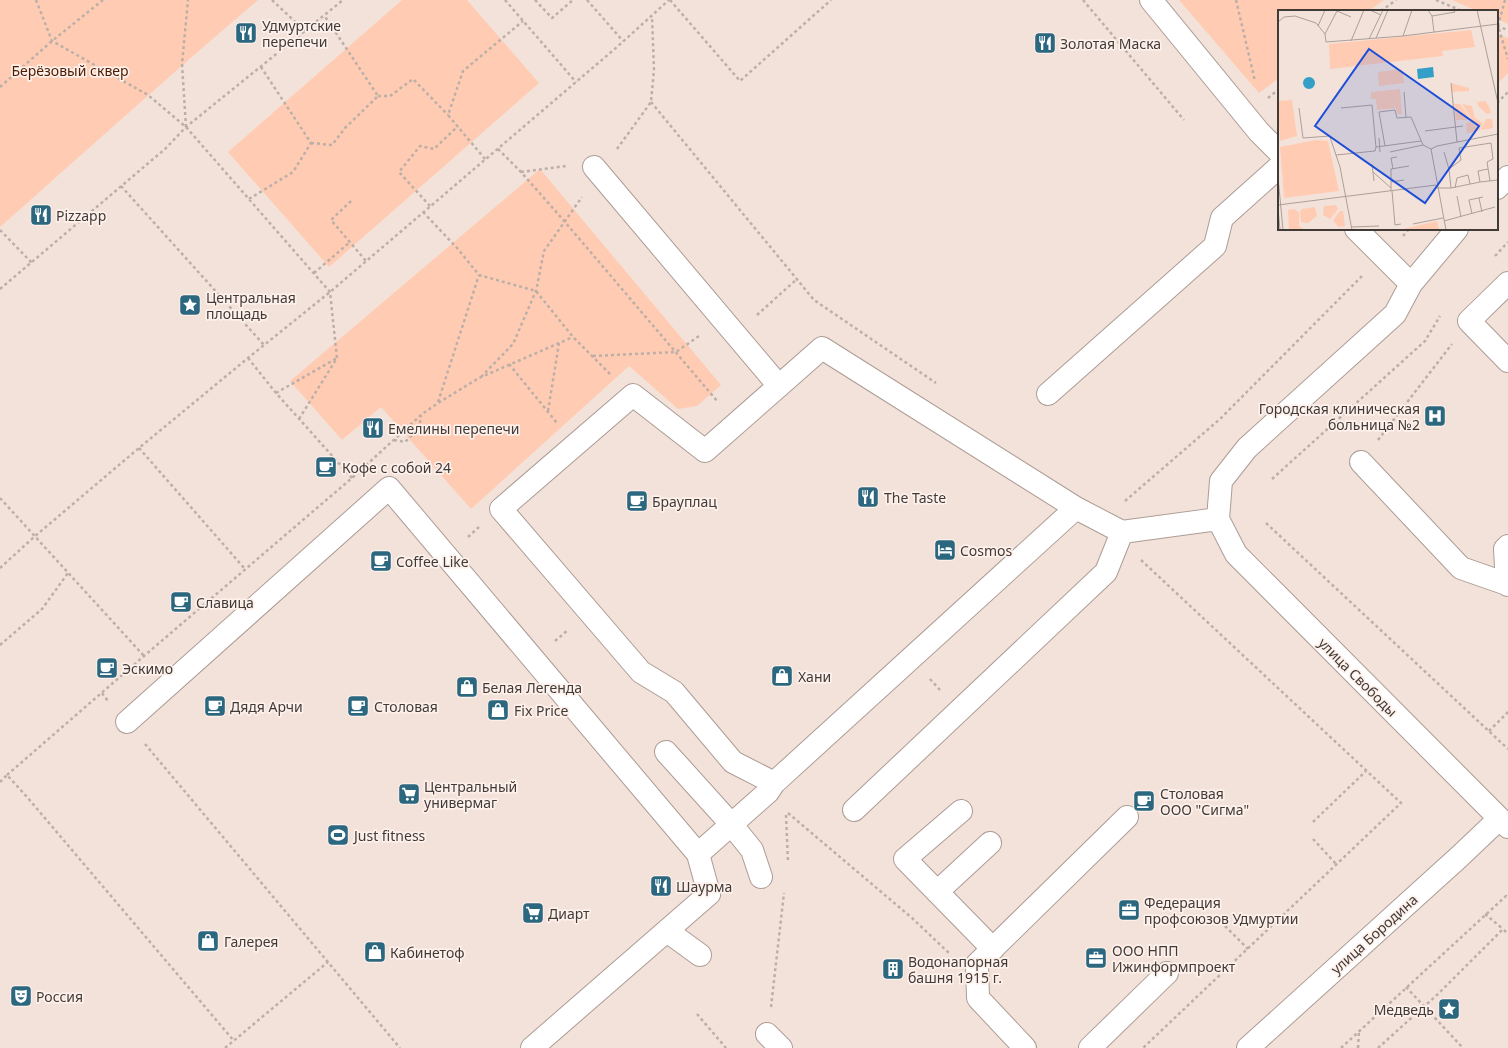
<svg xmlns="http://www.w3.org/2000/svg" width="1508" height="1048" viewBox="0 0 1508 1048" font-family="'Noto Sans',sans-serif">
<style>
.green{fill:#ffccb3}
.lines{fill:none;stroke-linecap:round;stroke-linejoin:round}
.minor-casing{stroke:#ac9c95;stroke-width:24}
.path{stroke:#bcafa8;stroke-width:2.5;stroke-dasharray:3 3;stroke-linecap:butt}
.minor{stroke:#fff;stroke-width:22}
.labels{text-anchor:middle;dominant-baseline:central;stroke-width:3.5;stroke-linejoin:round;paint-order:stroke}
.poi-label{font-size:14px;fill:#413b38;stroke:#fef0ea;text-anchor:start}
.park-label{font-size:14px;fill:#4c1b00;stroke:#fef0ea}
.street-label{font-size:14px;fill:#413b38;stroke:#fef0ea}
.inset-road{fill:none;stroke:#ac9f99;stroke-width:1}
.view{fill:#1d4ed8;fill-opacity:0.15;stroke:#1d4ed8;stroke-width:2}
.inset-edge{fill:none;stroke:#413b38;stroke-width:2}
</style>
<rect width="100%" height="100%" fill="#f3e2da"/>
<path class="green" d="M 0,0 L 258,0 C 171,74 86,151 0,227 Z
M 402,0 L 467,0 L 539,83 L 329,267 L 228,152 Z
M 1179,0 L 1384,0 L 1369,11 L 1279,11 L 1279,78 L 1259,93 Z
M 1452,0 L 1508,0 L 1508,24 L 1497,19 L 1497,11 L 1477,11 Z
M 1497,34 L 1508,38 L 1508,73 L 1497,84 Z
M 540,169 L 721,385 L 697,406 L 678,409 L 629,366 L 471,509 L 381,407 L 342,440 L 290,381 Z"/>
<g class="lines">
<g class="minor-casing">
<path id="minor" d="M 1151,0 L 1259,132 L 1279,152
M 594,167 L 779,386
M 1497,188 L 1508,177
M 1356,229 L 1411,284
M 1508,283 L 1469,321 L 1508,361
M 1048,394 L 1215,246 L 1222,218 L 1279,167
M 1361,462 L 1461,568 L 1507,584
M 1218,519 L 1236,554 L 1508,827
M 1218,519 L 1221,481 L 1247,448 L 1395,314 L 1411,284 L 1457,229
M 1508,546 L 1505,549 L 1507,584 L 1508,585
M 127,722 L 389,488 L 698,854 L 709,894 L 532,1048
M 666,752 L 731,824 L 752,850 L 761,877
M 774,783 L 733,762 L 674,692 L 641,672 L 501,509 L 633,395 L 705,451 L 822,348 L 1076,508 L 1122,532 L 1218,519
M 854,810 L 1106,572 L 1122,532
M 961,811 L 905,859 L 993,949
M 698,854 L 768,792 L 774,783 L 1076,508
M 937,892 L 990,843
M 667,931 L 700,955
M 767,1034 L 781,1048
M 1025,1048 L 978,998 L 977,964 L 1127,817
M 1090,1048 L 1167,973
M 1248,1048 L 1459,857 L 1499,819"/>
</g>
<path class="path" d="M 36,0 L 52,41 L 148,95 L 186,127 L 330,292 L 337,358 L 299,419
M 272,0 L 305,31
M 505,0 L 576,82
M 535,0 L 552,18 L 573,0
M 587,0 L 623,41
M 670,0 L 740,81 L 831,0
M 1083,0 L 1184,120
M 1236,0 L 1255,81
M 1436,0 L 1462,11
M 1505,0 L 1498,26 L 1508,59
M 1381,11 L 1396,0
M 1497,26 L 1508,30
M 0,87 L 52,41 L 103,0
M 378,96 L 390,96 L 413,79 L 448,115
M 1268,98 L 1279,89
M 651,102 L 814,300 L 936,383
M 1497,103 L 1508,92
M 186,127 L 182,64 L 188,0
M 311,143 L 332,145 L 345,128 L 378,96 L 324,15
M 498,149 L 521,172 L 565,222 L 718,402
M 617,149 L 651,102 L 654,70 L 652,16
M 485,159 L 448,115 L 463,71 L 523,21
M 521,172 L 566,166
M 121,186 L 264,345
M 249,199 L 293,172 L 311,143 L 261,67
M 351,201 L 331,220 L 366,261
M 430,206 L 399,172 L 420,146 L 434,149 L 458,126
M 423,212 L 457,248 L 479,275 L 536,291 L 573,337 L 612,376
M 0,230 L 32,263
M 1403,236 L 1409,229
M 1495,256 L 1508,242
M 314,273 L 350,242
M 0,289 L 165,149 L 186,127 L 343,0
M 757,315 L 797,279
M 593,356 L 676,352 L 699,336
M 248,358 L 276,393 L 352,478
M 509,364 L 557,423
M 481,377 L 513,344 L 536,291 L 544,251 L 582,197
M 276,393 L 337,358
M 438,402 L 479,275
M 548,411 L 559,343
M 394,440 L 405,442 L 419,428 L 421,416
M 1378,440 L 1452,344
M 139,448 L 245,569
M 1272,479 L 1425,341 L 1440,316
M 0,498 L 144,656
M 1125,501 L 1220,419 L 1362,276
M 1266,523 L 1508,749
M 468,537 L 479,527
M 1141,560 L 1401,803 L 1143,1048
M 0,568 L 34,537 L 139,448 L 248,358 L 330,292 L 617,47 L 669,0
M 555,641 L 568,630
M 0,645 L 42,609 L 68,573
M 930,679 L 940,690
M 102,693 L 108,701
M 1489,731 L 1508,712
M 145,744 L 400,1048
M 7,775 L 144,656 L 352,478 L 421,415 L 438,403 L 479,378 L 573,337
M 0,782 L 7,775 L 27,797 L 234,1041
M 788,813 L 912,918 L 950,954
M 786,815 L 788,862
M 1313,822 L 1366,771
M 1313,839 L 1337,865
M 1485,914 L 1503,929
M 1225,926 L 1248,949
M 1406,987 L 1463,1048
M 771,1007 L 784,893
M 697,1014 L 726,1048
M 225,1048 L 328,962
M 1341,1048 L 1506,896 L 1508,898
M 1358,1048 L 1359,1031
M 1378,1048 L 1438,994 L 1503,929 L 1508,934"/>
<use href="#minor" class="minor"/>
</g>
<defs>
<g id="restaurant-square" transform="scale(1.15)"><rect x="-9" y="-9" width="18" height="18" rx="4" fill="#2b677f" stroke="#fef0ea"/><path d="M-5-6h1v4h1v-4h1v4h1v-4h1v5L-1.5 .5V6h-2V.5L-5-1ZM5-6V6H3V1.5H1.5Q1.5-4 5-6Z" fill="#fff"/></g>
<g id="sight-square" transform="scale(1.15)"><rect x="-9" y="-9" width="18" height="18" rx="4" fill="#2b677f" stroke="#fef0ea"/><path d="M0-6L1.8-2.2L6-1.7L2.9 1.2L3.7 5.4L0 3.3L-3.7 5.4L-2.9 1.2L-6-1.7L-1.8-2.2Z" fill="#fff"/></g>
<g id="hospital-square" transform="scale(1.15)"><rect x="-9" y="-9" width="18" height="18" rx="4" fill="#2b677f" stroke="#fef0ea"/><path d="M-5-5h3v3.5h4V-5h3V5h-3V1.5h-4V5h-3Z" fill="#fff"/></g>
<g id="cafe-square" transform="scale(1.15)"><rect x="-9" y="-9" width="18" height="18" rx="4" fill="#2b677f" stroke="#fef0ea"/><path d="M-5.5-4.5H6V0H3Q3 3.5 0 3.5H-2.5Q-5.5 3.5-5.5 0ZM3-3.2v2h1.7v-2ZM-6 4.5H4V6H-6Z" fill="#fff"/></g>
<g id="hotel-square" transform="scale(1.15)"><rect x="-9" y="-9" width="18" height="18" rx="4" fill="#2b677f" stroke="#fef0ea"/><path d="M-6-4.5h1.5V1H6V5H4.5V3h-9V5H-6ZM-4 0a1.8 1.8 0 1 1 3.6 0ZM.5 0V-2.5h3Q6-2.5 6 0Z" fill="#fff"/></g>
<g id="shop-square" transform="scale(1.15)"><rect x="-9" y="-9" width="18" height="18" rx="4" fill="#2b677f" stroke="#fef0ea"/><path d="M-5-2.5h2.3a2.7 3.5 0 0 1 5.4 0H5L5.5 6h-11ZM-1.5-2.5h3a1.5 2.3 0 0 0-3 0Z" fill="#fff"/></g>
<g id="supermarket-square" transform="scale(1.15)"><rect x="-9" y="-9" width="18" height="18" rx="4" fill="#2b677f" stroke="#fef0ea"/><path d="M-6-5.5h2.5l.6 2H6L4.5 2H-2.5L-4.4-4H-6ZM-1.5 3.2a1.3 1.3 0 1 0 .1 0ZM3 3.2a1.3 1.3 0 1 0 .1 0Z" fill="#fff"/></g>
<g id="stadium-square" transform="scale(1.15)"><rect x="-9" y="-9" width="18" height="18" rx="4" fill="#2b677f" stroke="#fef0ea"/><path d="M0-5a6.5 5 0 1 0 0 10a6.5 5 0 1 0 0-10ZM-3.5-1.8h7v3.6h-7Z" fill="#fff"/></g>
<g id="office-square" transform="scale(1.15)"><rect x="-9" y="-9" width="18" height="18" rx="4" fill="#2b677f" stroke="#fef0ea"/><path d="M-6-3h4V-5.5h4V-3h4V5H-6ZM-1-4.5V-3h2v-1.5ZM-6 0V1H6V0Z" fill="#fff"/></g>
<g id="building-square" transform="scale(1.15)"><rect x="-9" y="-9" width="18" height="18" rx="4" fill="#2b677f" stroke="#fef0ea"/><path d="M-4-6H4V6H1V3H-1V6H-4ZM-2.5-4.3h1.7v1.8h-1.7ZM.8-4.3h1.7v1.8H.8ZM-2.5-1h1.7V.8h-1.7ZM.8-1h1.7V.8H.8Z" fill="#fff"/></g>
<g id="theatre-square" transform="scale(1.15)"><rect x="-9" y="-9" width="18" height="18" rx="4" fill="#2b677f" stroke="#fef0ea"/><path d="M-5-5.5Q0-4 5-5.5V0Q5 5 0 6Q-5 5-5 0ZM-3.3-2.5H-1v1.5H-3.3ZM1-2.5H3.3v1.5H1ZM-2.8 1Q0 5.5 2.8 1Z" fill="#fff"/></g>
</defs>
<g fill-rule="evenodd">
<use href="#restaurant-square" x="246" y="33"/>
<use href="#restaurant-square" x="1045" y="43"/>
<use href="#restaurant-square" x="41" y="215"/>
<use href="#sight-square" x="190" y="305"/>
<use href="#hospital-square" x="1435" y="416"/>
<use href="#restaurant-square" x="373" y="428"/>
<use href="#cafe-square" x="326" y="467"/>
<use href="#restaurant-square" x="868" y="497"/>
<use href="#cafe-square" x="637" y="501"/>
<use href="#hotel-square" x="945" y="550"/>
<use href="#cafe-square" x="381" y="561"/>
<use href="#cafe-square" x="181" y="602"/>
<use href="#cafe-square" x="107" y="668"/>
<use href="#shop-square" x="782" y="676"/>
<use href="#shop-square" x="467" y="687"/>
<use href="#cafe-square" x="215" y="706"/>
<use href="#cafe-square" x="358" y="706"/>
<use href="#shop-square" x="498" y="710"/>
<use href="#supermarket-square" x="409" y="794"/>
<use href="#cafe-square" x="1144" y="801"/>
<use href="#stadium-square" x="338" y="835"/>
<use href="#restaurant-square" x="661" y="886"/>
<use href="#office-square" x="1129" y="910"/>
<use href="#supermarket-square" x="533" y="913"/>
<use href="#shop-square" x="208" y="941"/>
<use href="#shop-square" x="375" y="952"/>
<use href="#office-square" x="1096" y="958"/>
<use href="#building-square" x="893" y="969"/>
<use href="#theatre-square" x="21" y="996"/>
<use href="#sight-square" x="1449" y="1009"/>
</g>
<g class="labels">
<g class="poi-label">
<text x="262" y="25">Удмуртские<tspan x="262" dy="16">перепечи</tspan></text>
<text x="1060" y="43">Золотая Маска</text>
<text x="56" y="215">Pizzapp</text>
<text x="206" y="297">Центральная<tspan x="206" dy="16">площадь</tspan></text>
<text x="1420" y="408" text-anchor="end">Городская клиническая<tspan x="1420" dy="16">больница №2</tspan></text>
<text x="388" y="428">Емелины перепечи</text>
<text x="342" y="467">Кофе с собой 24</text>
<text x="884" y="497">The Taste</text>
<text x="652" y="501">Брауплац</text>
<text x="960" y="550">Cosmos</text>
<text x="396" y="561">Coffee Like</text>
<text x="196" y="602">Славица</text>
<text x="122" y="668">Эскимо</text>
<text x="798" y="676">Хани</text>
<text x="482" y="687">Белая Легенда</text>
<text x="230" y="706">Дядя Арчи</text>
<text x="374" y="706">Столовая</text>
<text x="514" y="710">Fix Price</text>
<text x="424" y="786">Центральный<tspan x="424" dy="16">универмаг</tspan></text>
<text x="1160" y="793">Столовая<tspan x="1160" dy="16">ООО "Сигма"</tspan></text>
<text x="354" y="835">Just fitness</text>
<text x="676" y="886">Шаурма</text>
<text x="1144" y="902">Федерация<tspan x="1144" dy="16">профсоюзов Удмуртии</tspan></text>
<text x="548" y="913">Диарт</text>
<text x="224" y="941">Галерея</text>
<text x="1112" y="950">ООО НПП<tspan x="1112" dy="16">Ижинформпроект</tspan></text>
<text x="390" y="952">Кабинетоф</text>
<text x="908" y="961">Водонапорная<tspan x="908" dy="16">башня 1915 г.</tspan></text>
<text x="36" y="996">Россия</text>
<text x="1434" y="1009" text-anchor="end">Медведь</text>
</g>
<g class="park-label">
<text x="70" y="70">Берёзовый сквер</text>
</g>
<g class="street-label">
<text transform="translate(1358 677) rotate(45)">улица Свободы</text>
<text transform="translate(1374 934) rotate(-42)">улица Бородина</text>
</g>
</g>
<g transform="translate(1278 10)">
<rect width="220" height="220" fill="#f3e2da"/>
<path d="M 193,20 L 197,37 L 164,41 L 165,46 L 52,59 L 51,34 ZM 124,59 L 126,73 L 101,76 L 100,62 ZM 173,73 L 191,78 L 191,81 L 174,82 ZM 122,79 L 124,104 L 119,104 L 118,98 L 99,100 L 98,89 L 93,89 L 93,82 ZM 14,90 L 19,126 L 2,131 L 0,91 ZM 207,91 L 211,96 L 213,103 L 209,104 L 200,96 L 199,92 ZM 176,94 L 182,94 L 193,110 L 178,110 ZM 184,94 L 194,96 L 197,108 L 205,113 L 201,121 ZM 208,109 L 214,109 L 215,118 L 203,120 ZM 194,112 L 200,121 L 189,123 L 188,113 ZM 38,130 L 50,131 L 61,181 L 6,188 L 2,137 ZM 58,195 L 60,199 L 52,209 L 45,205 L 46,196 ZM 37,197 L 39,206 L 30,213 L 23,212 L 22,202 L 24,199 ZM 16,199 L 21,202 L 21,216 L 27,220 L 11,220 L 10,200 ZM 62,201 L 65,201 L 67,216 L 60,217 L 55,210 ZM 159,211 L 161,220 L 113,220 L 125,219 Z" fill="#ffccb3"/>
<path d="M 155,57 L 156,67 L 140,69 L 139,59 ZM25 73a6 6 0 1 1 12 0a6 6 0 1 1-12 0Z" fill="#349fc6"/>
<path class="inset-road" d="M 92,0 L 103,5M 150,0 L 154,6 L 156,22M 199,0 L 220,93M 154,6 L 177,2 L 176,0M 0,12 L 6,7 L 17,6 L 38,13 L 47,24 L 48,32 L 125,26 L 220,14M 40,16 L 47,0M 47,24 L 59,1 L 73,7M 125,26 L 134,0M 98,28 L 110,0M 91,29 L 105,0M 73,31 L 86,0M 173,73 L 179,132M 126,82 L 128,107M 21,98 L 25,128 L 52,126M 147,121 L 185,116M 52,127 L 62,157 L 74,220M 101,128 L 102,142M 107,136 L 101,102 L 117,100 L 119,108 L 133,107 L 145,135 L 153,139M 98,137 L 143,131M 153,139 L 168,220M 153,139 L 159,136 L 220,124M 112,142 L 145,135M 166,142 L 171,159M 58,145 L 97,141 L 98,137 L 94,95 L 63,98M 94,154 L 96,171M 115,159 L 113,148 L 119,147M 95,162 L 113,178M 0,167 L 5,220M 113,172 L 126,170M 202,172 L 220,170M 159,178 L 173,178 L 171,159 L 183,150 L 181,138 L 213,133 L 215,149 L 209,152 L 212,171M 173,178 L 202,172 L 200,161 L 210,159M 177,178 L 179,168 L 190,165 L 192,174M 113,181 L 113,159 L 131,156M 114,181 L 117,215 L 123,214M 179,186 L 183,207M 201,188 L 204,202M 0,195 L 158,175M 0,198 L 2,220M 194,204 L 191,190 L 205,187M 166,211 L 217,197M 135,214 L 165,208M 73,217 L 101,216"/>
<path class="view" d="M 91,39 L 201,116 L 147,193 L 37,116 Z"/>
<rect width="220" height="220" class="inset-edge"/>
</g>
</svg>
